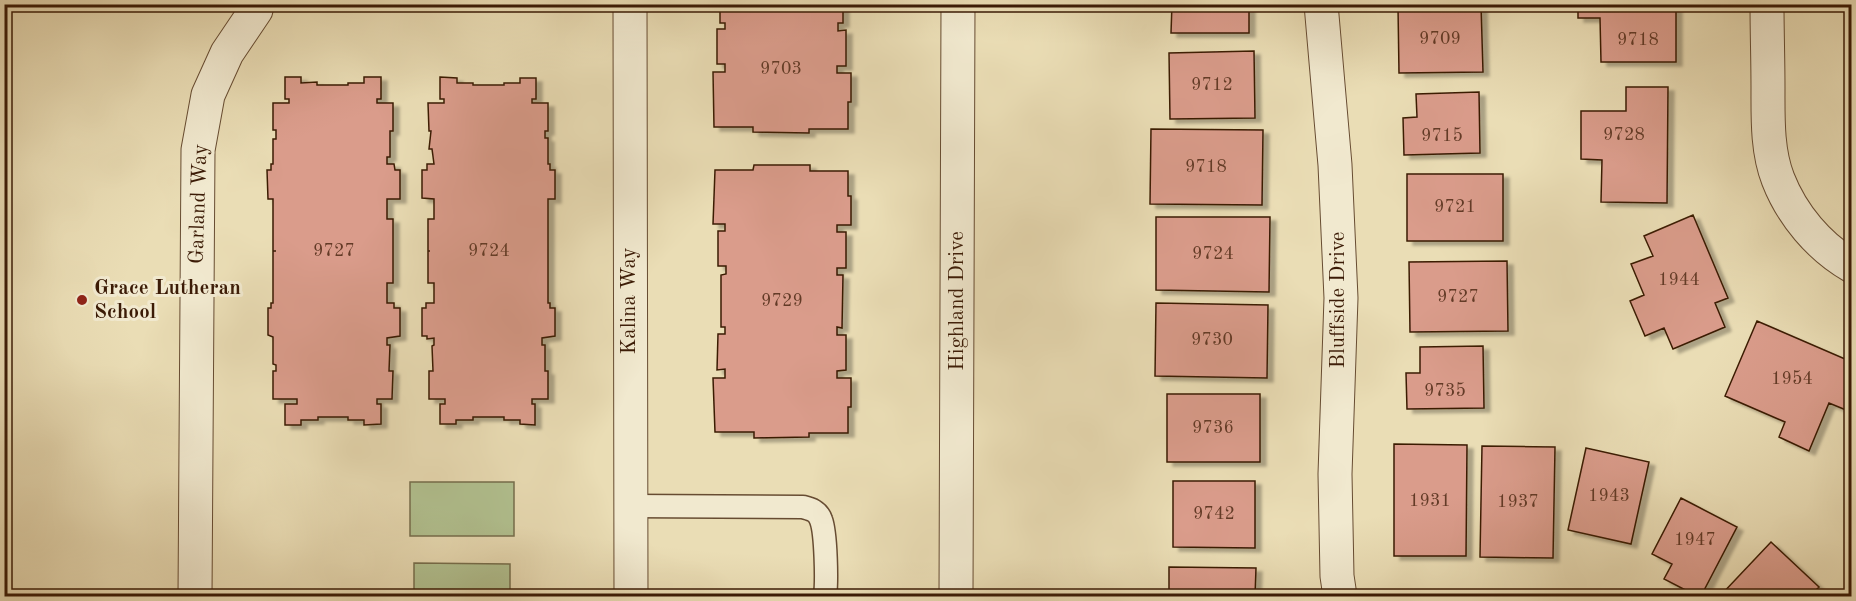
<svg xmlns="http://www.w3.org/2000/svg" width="1856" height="601" viewBox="0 0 1856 601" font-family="'Old Standard TT',serif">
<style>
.green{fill:#b2c291;stroke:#766e4c;stroke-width:1.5}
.building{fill:#da9c8b;stroke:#3b1b06;stroke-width:1.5;filter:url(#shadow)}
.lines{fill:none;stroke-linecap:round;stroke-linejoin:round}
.service-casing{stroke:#674c32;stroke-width:25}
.minor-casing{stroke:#674c32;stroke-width:35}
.tertiary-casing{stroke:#674c32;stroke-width:35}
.service{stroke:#f1e9cf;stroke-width:22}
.minor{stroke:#f1e9cf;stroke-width:33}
.tertiary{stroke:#f1e9cf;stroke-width:33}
.poi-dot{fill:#8f2418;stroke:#f1e9cf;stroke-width:2}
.labels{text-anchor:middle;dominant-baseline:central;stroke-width:6;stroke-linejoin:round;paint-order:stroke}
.number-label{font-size:18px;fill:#633b27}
.street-label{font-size:21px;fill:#3b1b06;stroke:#f1e9cf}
.poi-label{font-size:21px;font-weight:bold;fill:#3b1b06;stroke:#f1e9cf;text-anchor:start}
</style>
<defs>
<filter id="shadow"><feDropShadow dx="6" dy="4" stdDeviation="1.5" flood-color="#0004"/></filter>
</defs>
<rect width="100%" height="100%" fill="#eaddb5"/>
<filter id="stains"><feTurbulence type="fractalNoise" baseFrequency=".00333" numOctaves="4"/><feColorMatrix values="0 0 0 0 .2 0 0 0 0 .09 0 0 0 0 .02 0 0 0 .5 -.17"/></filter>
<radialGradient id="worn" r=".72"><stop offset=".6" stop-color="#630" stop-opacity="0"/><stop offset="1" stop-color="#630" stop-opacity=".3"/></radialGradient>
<path class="green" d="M 410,482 L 514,482 L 514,536 L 410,536 Z
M 414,563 L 510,564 L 510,596 L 414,596 Z"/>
<path class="building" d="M 720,4 L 843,4 L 843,23 L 838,23 L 838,31 L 846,30 L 846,66 L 837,66 L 837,73 L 851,73 L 851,102 L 848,102 L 848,129 L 809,129 L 809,133 L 753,132 L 753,127 L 714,127 L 713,72 L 725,72 L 725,64 L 717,64 L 717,29 L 725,29 L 725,23 L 720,23 Z
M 1172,4 L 1249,4 L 1249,33 L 1171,33 Z
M 1578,4 L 1676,4 L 1676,62 L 1601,62 L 1600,18 L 1578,18 Z
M 1481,5 L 1483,72 L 1399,73 L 1398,7 Z
M 1254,51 L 1255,118 L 1170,119 L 1169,53 Z
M 285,77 L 301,77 L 301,83 L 317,82 L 317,85 L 348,85 L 348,83 L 364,83 L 364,77 L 381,77 L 381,99 L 377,99 L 377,103 L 393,103 L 393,131 L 390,131 L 390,157 L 387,157 L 387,164 L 394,164 L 395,170 L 400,170 L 400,199 L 387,199 L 387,219 L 393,219 L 393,283 L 387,283 L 387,303 L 394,303 L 394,308 L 400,308 L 400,336 L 387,338 L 387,345 L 390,345 L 389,371 L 393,371 L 392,399 L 377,399 L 377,404 L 381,404 L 381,424 L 364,425 L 364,420 L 348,420 L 348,417 L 318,417 L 318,420 L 301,420 L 301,425 L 285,425 L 285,404 L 297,404 L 297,399 L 273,399 L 273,371 L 276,371 L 276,365 L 273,364 L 273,337 L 268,335 L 268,308 L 271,308 L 271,303 L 273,303 L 273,251 L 276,251 L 273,251 L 273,199 L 268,199 L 267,170 L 271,170 L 271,164 L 273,164 L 273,139 L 276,139 L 276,130 L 273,130 L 273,103 L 289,103 L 289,99 L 285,99 Z
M 440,77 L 457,78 L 457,83 L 473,83 L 473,85 L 504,85 L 504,83 L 520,83 L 520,78 L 536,78 L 536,99 L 532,99 L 532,103 L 548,103 L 548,131 L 545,131 L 545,138 L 548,138 L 548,164 L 550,164 L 550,170 L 555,170 L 555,199 L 548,199 L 548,303 L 550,303 L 550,308 L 555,308 L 555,336 L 542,338 L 542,345 L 545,345 L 545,371 L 548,371 L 548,399 L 532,399 L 532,404 L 535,404 L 535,425 L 520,424 L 520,420 L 504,420 L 504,417 L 473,417 L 473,420 L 456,420 L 456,424 L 440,424 L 440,404 L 445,404 L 445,399 L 429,399 L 429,371 L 433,371 L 432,346 L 434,345 L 434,338 L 427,339 L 427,336 L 422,336 L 422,308 L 426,308 L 426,303 L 434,303 L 434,283 L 428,283 L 428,251 L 430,251 L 428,251 L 428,219 L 434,219 L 434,199 L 422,198 L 422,170 L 427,170 L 427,164 L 434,164 L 432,149 L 429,149 L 431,131 L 429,131 L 428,103 L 444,103 L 444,99 L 440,99 Z
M 1626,87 L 1668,87 L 1667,203 L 1601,202 L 1602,160 L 1581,159 L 1581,111 L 1626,111 Z
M 1479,92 L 1480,153 L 1404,155 L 1403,118 L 1417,117 L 1416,94 Z
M 1151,129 L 1263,130 L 1262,205 L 1150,204 Z
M 754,165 L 810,165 L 810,171 L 848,171 L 848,196 L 851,196 L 851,225 L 837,225 L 837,232 L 846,232 L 846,268 L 837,268 L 837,275 L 843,275 L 842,328 L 837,327 L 837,335 L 846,335 L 846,370 L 837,371 L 837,378 L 851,378 L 851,407 L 848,407 L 848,433 L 809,433 L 809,437 L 754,438 L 754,432 L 715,432 L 713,378 L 725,378 L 725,369 L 717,370 L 718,334 L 725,334 L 725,327 L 721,327 L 721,275 L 726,274 L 726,266 L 718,266 L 718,231 L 725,231 L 725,224 L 713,224 L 715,170 L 753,170 Z
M 1407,174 L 1503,174 L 1503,241 L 1407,241 Z
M 1693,215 L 1728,298 L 1715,303 L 1725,327 L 1673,349 L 1664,328 L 1645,336 L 1630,301 L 1644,295 L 1631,264 L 1653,256 L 1644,236 Z
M 1156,217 L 1270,217 L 1269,292 L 1156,290 Z
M 1507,261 L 1508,331 L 1410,332 L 1409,262 Z
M 1156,303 L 1268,305 L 1267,378 L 1155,376 Z
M 1757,321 L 1852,362 L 1852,397 L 1846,410 L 1829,403 L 1809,451 L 1779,437 L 1785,422 L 1725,396 Z
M 1483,346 L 1484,408 L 1407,409 L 1406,373 L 1420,373 L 1420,347 Z
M 1167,394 L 1260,394 L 1260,462 L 1167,462 Z
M 1394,444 L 1467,445 L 1466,556 L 1394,556 Z
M 1482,446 L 1555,447 L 1553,558 L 1480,557 Z
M 1586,448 L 1649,462 L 1631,544 L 1568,530 Z
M 1173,481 L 1255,481 L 1255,548 L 1173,547 Z
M 1681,498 L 1737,527 L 1701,596 L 1697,596 L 1664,579 L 1672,564 L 1652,554 Z
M 1771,542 L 1819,587 L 1810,596 L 1720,596 Z
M 1169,567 L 1256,568 L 1255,596 L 1169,596 Z"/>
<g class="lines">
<g class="service-casing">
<path id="service" d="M 630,506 L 803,507 C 811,509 818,511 821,520 C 826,533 827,582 825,596"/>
</g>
<g class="minor-casing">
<path id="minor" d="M 630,4 L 631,596
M 1321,4 L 1335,165 L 1341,298 L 1335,474 L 1337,576 L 1340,596
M 1767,4 C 1767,32 1768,60 1768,88 C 1768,118 1767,151 1778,179 C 1792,215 1819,247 1852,266
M 195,596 L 198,150 L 208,95 L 227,53 L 256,10 L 257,4"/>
</g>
<g class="tertiary-casing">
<path id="tertiary" d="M 956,596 L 958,4"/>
</g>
<use href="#service" class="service"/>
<use href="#minor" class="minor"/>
<use href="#tertiary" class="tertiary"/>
</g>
<circle class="poi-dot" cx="82" cy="300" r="6"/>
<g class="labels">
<g class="number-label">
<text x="1440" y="39">9709</text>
<text x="1638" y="40">9718</text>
<text x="781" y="69">9703</text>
<text x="1212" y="85">9712</text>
<text x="1624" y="135">9728</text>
<text x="1442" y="136">9715</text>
<text x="1206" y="167">9718</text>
<text x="1455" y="207">9721</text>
<text x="334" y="251">9727</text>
<text x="489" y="251">9724</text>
<text x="1213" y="254">9724</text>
<text x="1679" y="280">1944</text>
<text x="1458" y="297">9727</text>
<text x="782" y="301">9729</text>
<text x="1212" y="340">9730</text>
<text x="1792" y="379">1954</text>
<text x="1445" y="391">9735</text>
<text x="1213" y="428">9736</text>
<text x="1609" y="496">1943</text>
<text x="1430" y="501">1931</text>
<text x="1518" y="502">1937</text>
<text x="1214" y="514">9742</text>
<text x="1695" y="540">1947</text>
</g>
<g class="street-label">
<text transform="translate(199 204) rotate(-88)">Garland Way</text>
<text transform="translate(1338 300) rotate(-90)">Bluffside Drive</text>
<text transform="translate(629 301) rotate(-90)">Kalina Way</text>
<text transform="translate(957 301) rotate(-90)">Highland Drive</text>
</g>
<g class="poi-label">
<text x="94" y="288">Grace Lutheran<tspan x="94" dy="24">School</tspan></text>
</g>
</g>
<rect width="1856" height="601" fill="none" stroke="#eaddb5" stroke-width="24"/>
<rect x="6" y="6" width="1844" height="589" fill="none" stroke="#3b1b06" stroke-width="3"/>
<rect x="12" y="12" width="1832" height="577" fill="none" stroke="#3b1b06" stroke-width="1.5"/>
<rect width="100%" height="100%" filter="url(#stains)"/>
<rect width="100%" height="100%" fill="url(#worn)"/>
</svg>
